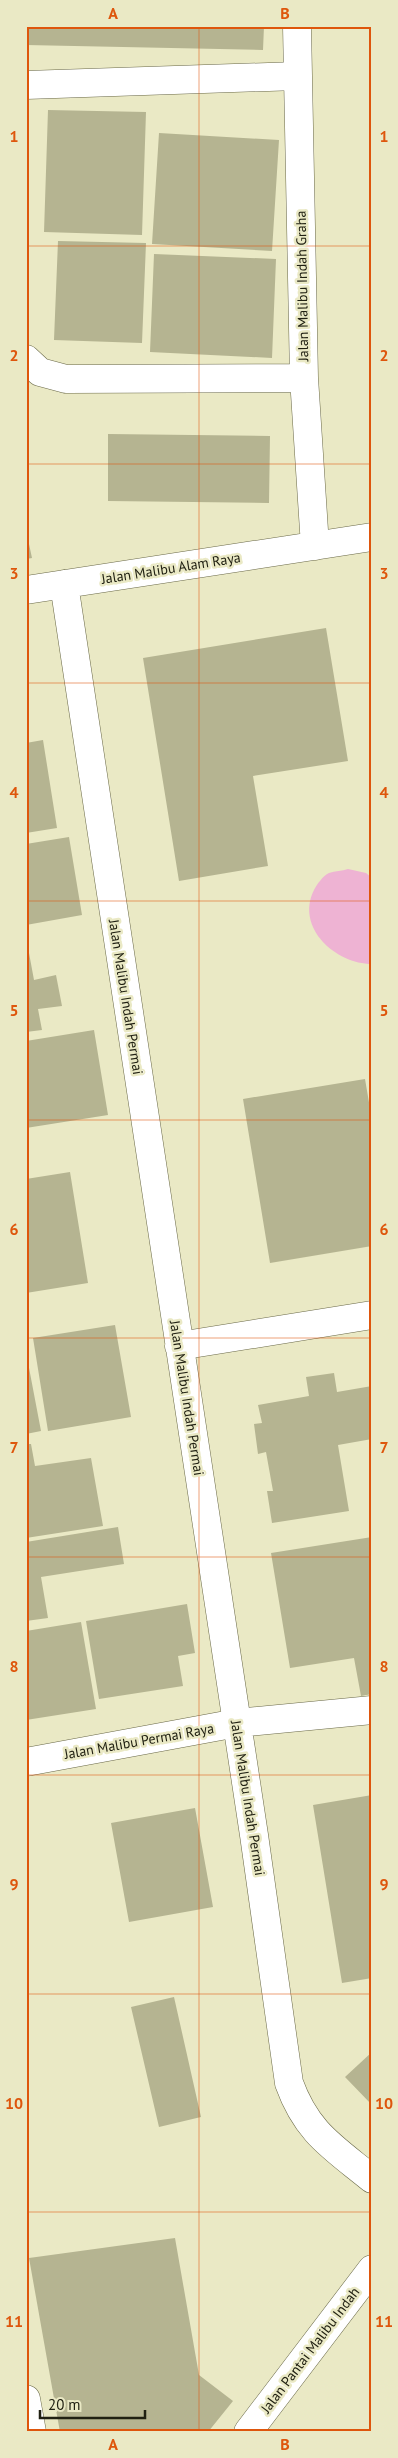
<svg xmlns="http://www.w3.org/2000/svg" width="398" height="2458" viewBox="0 0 398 2458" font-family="'PT Sans',sans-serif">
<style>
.water{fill:#eeb3d3}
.building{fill:#b5b491}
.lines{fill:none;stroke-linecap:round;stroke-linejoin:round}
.minor-casing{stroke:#6a6948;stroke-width:29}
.minor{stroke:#fff;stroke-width:28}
.grid{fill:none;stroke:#de560c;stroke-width:1;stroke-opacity:0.55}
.labels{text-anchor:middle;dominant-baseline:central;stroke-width:5;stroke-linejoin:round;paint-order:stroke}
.street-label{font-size:14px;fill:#202012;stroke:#eae9c5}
.neatline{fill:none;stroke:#de560c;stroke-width:2}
.grid-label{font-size:16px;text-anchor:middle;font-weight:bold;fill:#de560c}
</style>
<rect width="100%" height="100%" fill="#eae9c5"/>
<path class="water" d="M 348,869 L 366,873 L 372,878 L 372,964 C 336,964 295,928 314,890 C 317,884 323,876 329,873 C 335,871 342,871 348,869 Z"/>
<path class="building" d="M 26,26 L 264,26 L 263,50 L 26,45 Z
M 48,110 L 146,112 L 142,235 L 44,232 Z
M 159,133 L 279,140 L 272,251 L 152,244 Z
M 58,241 L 146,243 L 142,343 L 54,340 Z
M 154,254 L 276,259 L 272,358 L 150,352 Z
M 108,434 L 270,436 L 269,503 L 108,501 Z
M 26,530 L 32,558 L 26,559 Z
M 326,628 L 348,761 L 253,776 L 268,866 L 179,881 L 143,658 Z
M 43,740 L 57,828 L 26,833 L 26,743 Z
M 69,837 L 82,915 L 26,925 L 26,844 Z
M 29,953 L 34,980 L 56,975 L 62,1006 L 38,1009 L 42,1030 L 26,1032 L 26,954 Z
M 94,1030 L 108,1115 L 26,1128 L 26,1041 Z
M 365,1079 L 372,1120 L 372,1246 L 270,1263 L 243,1099 Z
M 70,1172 L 88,1283 L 26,1293 L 26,1179 Z
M 115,1325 L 131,1417 L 48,1431 L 33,1338 Z
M 26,1352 L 41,1431 L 26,1434 Z
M 334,1373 L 337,1392 L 372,1386 L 372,1439 L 338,1445 L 349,1511 L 272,1523 L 267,1491 L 273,1491 L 266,1452 L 258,1454 L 254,1424 L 262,1423 L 258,1405 L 309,1396 L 306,1377 Z
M 26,1444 L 31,1444 L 35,1466 L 91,1458 L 103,1526 L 26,1538 Z
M 118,1527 L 124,1564 L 41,1577 L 48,1618 L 26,1621 L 26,1542 Z
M 372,1537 L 372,1694 L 361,1696 L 354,1658 L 290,1668 L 271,1553 Z
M 187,1604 L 195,1653 L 178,1656 L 183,1686 L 99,1699 L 86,1621 Z
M 81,1622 L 96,1709 L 26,1720 L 26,1631 Z
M 372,1795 L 372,1978 L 342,1983 L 313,1805 Z
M 195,1808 L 213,1907 L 129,1922 L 111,1823 Z
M 174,1997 L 201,2117 L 159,2127 L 131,2007 Z
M 372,2052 L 372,2105 L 345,2077 Z
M 175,2238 L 199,2375 L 233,2401 L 208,2432 L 60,2432 L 29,2258 Z"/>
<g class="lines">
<g class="minor-casing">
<path id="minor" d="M 297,26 L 304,378 L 315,546
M 26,85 L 297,76
M 26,359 L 40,372 L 66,379 L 304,378
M 64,584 L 254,1835 L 289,2083 C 307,2133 333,2147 372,2179
M 26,590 L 372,537
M 179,1346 L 372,1315
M 26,1762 L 237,1723 L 372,1710
M 26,2399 L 32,2432
M 248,2432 L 372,2269"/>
</g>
<use href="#minor" class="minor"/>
</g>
<path class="grid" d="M 199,26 L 199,2432M 26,246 L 372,246M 26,464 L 372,464M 26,683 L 372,683M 26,901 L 372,901M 26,1120 L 372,1120M 26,1338 L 372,1338M 26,1557 L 372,1557M 26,1775 L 372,1775M 26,1994 L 372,1994M 26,2212 L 372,2212"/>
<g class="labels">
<g class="street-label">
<text transform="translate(302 286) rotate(-91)">Jalan Malibu Indah Graha</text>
<text transform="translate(171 568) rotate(-9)">Jalan Malibu Alam Raya</text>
<text transform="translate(126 997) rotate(81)">Jalan Malibu Indah Permai</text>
<text transform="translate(187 1398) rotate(81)">Jalan Malibu Indah Permai</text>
<text transform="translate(139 1741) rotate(-10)">Jalan Malibu Permai Raya</text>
<text transform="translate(248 1798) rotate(81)">Jalan Malibu Indah Permai</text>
<text transform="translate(310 2350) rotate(-53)">Jalan Pantai Malibu Indah</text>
</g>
</g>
<rect width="398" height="2458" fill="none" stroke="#eae9c5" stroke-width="55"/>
<path d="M40 2410v8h105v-8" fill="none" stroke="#202012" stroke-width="2.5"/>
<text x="48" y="2410" font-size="15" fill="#202012" stroke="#eae9c5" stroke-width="4" paint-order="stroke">20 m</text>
<rect x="28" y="28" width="342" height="2402" class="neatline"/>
<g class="grid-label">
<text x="113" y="19">A</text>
<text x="285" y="19">B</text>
<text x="14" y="142">1</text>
<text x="384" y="142">1</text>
<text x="14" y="361">2</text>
<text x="384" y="361">2</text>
<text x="14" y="579">3</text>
<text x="384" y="579">3</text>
<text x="14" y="798">4</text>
<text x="384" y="798">4</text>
<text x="14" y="1016">5</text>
<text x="384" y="1016">5</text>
<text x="14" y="1235">6</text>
<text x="384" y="1235">6</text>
<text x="14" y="1453">7</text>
<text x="384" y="1453">7</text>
<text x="14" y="1672">8</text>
<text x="384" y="1672">8</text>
<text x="14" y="1890">9</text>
<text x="384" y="1890">9</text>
<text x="14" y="2109">10</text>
<text x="384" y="2109">10</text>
<text x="14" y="2327">11</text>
<text x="384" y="2327">11</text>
<text x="113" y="2450">A</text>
<text x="285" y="2450">B</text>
</g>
</svg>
